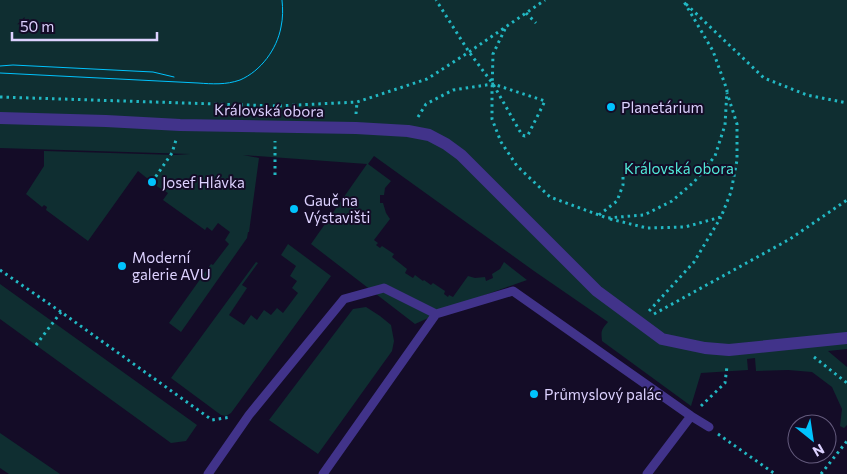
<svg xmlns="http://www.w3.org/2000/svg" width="847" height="474" viewBox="0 0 847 474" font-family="Commissioner,sans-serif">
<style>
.green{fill:#0f2e31}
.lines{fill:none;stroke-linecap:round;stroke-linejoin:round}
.path{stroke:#22b8c3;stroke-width:3;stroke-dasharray:2.5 4;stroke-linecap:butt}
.lane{stroke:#41338a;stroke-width:9}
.street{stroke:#41338a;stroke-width:12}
.tram{stroke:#00c3fd;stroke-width:1}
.poi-dot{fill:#00c3fd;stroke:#140c27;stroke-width:2}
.labels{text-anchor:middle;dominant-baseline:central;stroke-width:4;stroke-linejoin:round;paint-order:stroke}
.poi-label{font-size:15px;fill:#ddd2ff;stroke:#140c27;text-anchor:start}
.street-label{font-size:15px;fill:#ddd2ff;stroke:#140c27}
.park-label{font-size:15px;fill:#52ebd9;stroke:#140c27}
</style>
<rect width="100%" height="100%" fill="#140c27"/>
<path class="green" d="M 0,0 L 847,0 L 847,349 L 828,351 L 847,367 L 847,425 L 844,428 L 840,426 L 842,409 L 832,387 L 812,372 L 788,370 L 756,371 L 755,358 L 747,359 L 748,370 L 701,373 L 691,406 L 602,341 C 601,331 601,330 608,322 L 534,271 L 374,156 L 368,164 L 391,181 L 385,188 L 384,195 L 380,195 L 380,203 L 383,203 L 386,213 L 390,219 L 374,240 L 378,243 L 376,245 L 380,248 L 382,246 L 394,254 L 392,257 L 407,269 L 405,273 L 413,278 L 415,275 L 423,281 L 424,280 L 431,285 L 433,283 L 445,291 L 444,294 L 448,297 L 449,295 L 453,297 L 468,276 L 475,278 L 485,277 L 486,281 L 493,278 L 492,274 L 500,269 L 504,262 L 527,280 L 457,305 L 415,324 L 311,244 L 367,164 L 243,155 L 259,158 L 249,232 L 248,232 L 247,238 L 181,332 L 169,323 L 211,264 L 213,265 L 229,244 L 225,240 L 230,232 L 218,223 L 212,231 L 207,227 L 205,230 L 163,200 L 168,193 L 158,187 L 138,171 L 88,241 L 46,210 L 47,207 L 44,205 L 42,207 L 26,194 L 44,166 L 44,151 L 176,155 L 190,154 L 0,148 Z
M 288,244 L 331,276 L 231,413 L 226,416 L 221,415 L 171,378 L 256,262 L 258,263 L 242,285 L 247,288 L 229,315 L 244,325 L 251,315 L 257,320 L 264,310 L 271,315 L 277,308 L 283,313 L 298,293 L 292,288 L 297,281 L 290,276 L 296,266 L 281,255 Z
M 0,284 L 197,425 L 186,441 L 171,443 L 0,319 Z
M 366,307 L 380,316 L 391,325 L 394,341 L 392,351 L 318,454 L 269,420 L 353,309 Z
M 0,433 L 60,474 L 9,474 L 0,468 Z"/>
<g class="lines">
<path class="path" d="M 686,4 L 764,78 L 807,95 L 847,103
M 526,13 L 536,23
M 505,29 L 493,54 L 492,92 L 492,119 L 501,142 L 517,166 L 550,197 L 607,218 L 644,215 L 672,201 L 694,182 L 715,156 L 725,125 L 727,90 L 713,51 L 683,0
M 0,97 L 277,106 L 357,102 L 427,79 L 469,52 L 545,0
M 356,114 L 357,102
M 418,117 L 426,104 L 453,90 L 493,84 L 545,101 L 528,135 L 525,136 L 522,135 L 493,84 L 469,52 L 436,0
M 275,175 L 275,141
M 152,182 L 172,153 L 176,140
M 599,215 L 617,201 L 623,185 L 623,177
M 610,219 L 647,228 L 685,227 L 721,217 L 731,192 L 737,160 L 737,124 L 727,93
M 0,270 L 61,312 L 212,420 L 231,417
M 649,311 L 694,262 L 721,217
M 654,314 L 790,239 L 847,200
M 36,345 L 61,312
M 814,357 L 847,383
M 701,406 L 725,383 L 727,366
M 718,434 L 775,474
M 821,474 L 847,441"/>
<path class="lane" d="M 436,314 L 513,291 L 691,416 L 709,427
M 208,474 L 249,415 L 344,299 L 384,288 L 436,314 L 323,474
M 647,474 L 691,416"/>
<path class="street" d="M 0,118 L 106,121 L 180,125 L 356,128 L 408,131 L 429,135 L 446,144 L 461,155 L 597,291 L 662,339 L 705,348 L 729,350 L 847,338"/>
<path class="tram" d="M 0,66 L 13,65 L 153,72 L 174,77
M 0,73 L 198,83 C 212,84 226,85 240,80 C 261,71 277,49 281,27 C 283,18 283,9 282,0"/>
</g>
<g class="poi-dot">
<circle cx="611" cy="107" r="5"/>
<circle cx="152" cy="182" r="5"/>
<circle cx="294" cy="209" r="5"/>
<circle cx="122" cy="266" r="5"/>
<circle cx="534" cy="394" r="5"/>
</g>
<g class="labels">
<g class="poi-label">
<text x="621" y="107">Planetárium</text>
<text x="162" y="182">Josef Hlávka</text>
<text x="304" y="200">Gauč na<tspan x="304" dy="17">Výstavišti</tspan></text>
<text x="132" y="257">Moderní<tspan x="132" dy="17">galerie AVU</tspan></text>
<text x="544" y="394">Průmyslový palác</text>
</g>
<g class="street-label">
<text transform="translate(269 110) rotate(1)">Královská obora</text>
</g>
<g class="park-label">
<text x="679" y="168">Královská obora</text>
</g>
</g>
<g transform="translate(812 439) rotate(150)"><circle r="24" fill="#140c27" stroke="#645b7d"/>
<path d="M0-4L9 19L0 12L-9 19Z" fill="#00c3fd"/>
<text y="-8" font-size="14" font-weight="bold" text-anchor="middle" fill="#ddd2ff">N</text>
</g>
<path d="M12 32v8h145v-8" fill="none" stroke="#ddd2ff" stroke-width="2.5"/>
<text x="20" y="32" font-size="15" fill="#ddd2ff" stroke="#140c27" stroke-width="4" paint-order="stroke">50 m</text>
</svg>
